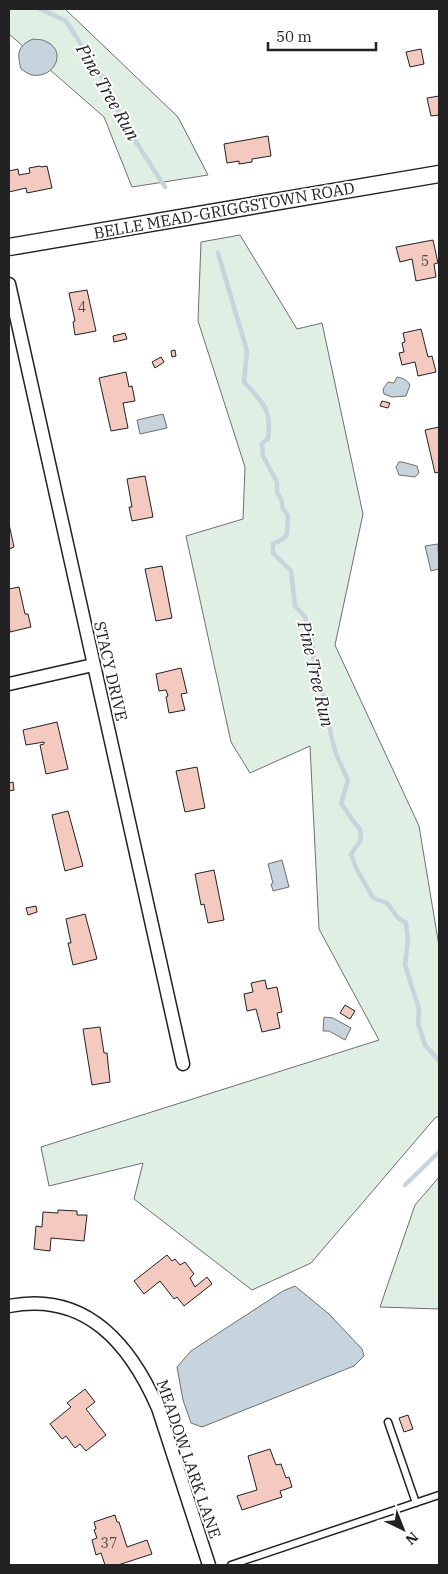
<svg xmlns="http://www.w3.org/2000/svg" width="448" height="1574" viewBox="0 0 448 1574" font-family="'IBM Plex Serif',serif">
<style>
.green{fill:#e0efe3;stroke:#6f6f6f}
.water{fill:#c7d3dd;stroke:#6f6f6f}
.lines{fill:none;stroke-linecap:round;stroke-linejoin:round}
.stream{stroke:#c7d3dd;stroke-width:4.5}
.building{fill:#f3c9c0;stroke:#222}
.service-casing{stroke:#222;stroke-width:9}
.minor-casing{stroke:#222;stroke-width:15}
.tertiary-casing{stroke:#222;stroke-width:19}
.service{stroke:#fff;stroke-width:6}
.minor{stroke:#fff;stroke-width:12}
.tertiary{stroke:#fff;stroke-width:16}
.labels{text-anchor:middle;dominant-baseline:central;stroke-width:4;stroke-linejoin:round;paint-order:stroke}
.number-label{font-size:14px;fill:#564c4a}
.street-label{font-size:16px;fill:#222;stroke:#fff}
.water-label{font-size:18px;font-style:italic;fill:#222;stroke:#fff}
</style>
<rect width="100%" height="100%" fill="#fff"/>
<path class="green" d="M 9,9 L 65,9 L 178,117 L 208,175 L 132,187 L 104,117 L 9,34 Z
M 240,235 L 297,329 L 322,323 L 363,514 L 335,645 L 419,826 L 439,946 L 439,1116 L 435,1118 L 311,1263 L 252,1290 L 134,1199 L 143,1163 L 49,1186 L 41,1147 L 379,1040 L 319,929 L 310,746 L 250,773 L 231,742 L 186,536 L 243,519 L 245,467 L 198,321 L 201,242 Z
M 439,1177 L 439,1309 L 380,1307 L 415,1205 Z"/>
<path class="water" d="M 33,39 C 37,40 42,39 45,41 C 68,50 55,79 32,75 C 28,74 24,71 21,69 C 17,54 17,46 33,39 Z
M 397,377 C 403,378 407,380 410,385 L 406,396 L 392,397 L 384,394 L 383,389 L 388,382 L 394,383 Z
M 163,414 L 167,428 L 140,434 L 137,420 Z
M 399,462 L 402,462 L 417,466 L 419,473 L 415,477 L 399,475 L 396,467 Z
M 438,544 L 439,569 L 431,571 L 425,546 Z
M 282,860 L 289,887 L 273,891 L 271,884 L 273,883 L 268,864 Z
M 324,1017 L 333,1018 L 351,1028 L 345,1040 L 329,1031 L 323,1031 Z
M 295,1286 L 329,1314 L 362,1349 L 364,1356 L 354,1366 L 202,1427 L 191,1423 L 183,1400 L 177,1367 L 191,1351 L 283,1291 Z"/>
<g class="lines">
<path class="stream" d="M 40,9 L 66,21 L 102,77 L 125,125 L 165,187
M 218,253 L 247,351 L 244,382 C 263,403 272,409 268,439 L 262,443 L 263,456 L 277,482 L 277,492 L 282,501 L 282,507 L 288,516 L 287,534 L 283,539 L 273,544 L 273,553 L 291,571 L 295,606 L 305,617 L 312,639 L 315,672 L 325,700 L 331,735 L 336,754 L 348,780 L 341,804 C 348,812 352,821 360,829 L 361,840 L 351,854 L 356,868 L 373,898 L 387,903 L 398,918 L 406,923 L 408,940 L 405,965 L 419,1009 L 418,1023 L 425,1045 L 439,1061
M 405,1185 L 439,1152"/>
</g>
<path class="building" d="M 421,49 L 424,64 L 410,67 L 406,52 Z
M 439,96 L 439,115 L 431,116 L 427,98 Z
M 268,136 L 271,156 L 252,159 L 252,162 L 239,164 L 239,161 L 227,163 L 224,144 Z
M 40,166 L 41,167 L 47,166 L 52,188 L 27,193 L 26,188 L 9,192 L 9,171 L 18,169 L 19,175 L 30,173 L 29,168 Z
M 433,240 L 438,263 L 434,264 L 436,277 L 416,281 L 412,259 L 400,262 L 396,247 Z
M 87,290 L 96,331 L 75,335 L 73,322 L 75,321 L 69,293 Z
M 421,329 L 428,357 L 432,356 L 436,372 L 418,376 L 415,362 L 402,365 L 399,353 L 404,352 L 402,343 L 405,342 L 403,333 Z
M 125,333 L 127,339 L 114,342 L 113,336 Z
M 175,350 L 176,356 L 172,357 L 171,351 Z
M 161,357 L 164,362 L 155,368 L 152,362 Z
M 126,372 L 129,387 L 132,386 L 135,401 L 123,403 L 128,428 L 111,431 L 99,378 Z
M 382,401 L 390,403 L 388,408 L 380,406 Z
M 439,427 L 439,472 L 435,473 L 425,430 Z
M 145,476 L 153,517 L 132,521 L 129,507 L 132,507 L 127,479 Z
M 9,524 L 14,547 L 9,549 Z
M 162,566 L 172,618 L 156,621 L 145,569 Z
M 19,587 L 25,614 L 28,614 L 31,627 L 10,632 L 9,624 L 9,589 Z
M 181,668 L 187,693 L 181,694 L 185,710 L 169,713 L 166,697 L 168,696 L 166,690 L 159,691 L 156,674 Z
M 57,722 L 68,769 L 46,774 L 40,745 L 44,744 L 44,742 L 26,745 L 23,730 Z
M 197,767 L 205,808 L 185,812 L 176,771 Z
M 13,782 L 14,790 L 9,791 L 9,783 Z
M 68,811 L 83,866 L 65,871 L 52,815 Z
M 214,870 L 224,920 L 208,923 L 204,904 L 201,905 L 195,874 Z
M 36,906 L 37,912 L 28,915 L 26,908 Z
M 85,914 L 97,959 L 73,965 L 68,943 L 71,943 L 66,919 Z
M 265,980 L 267,989 L 277,987 L 282,1012 L 277,1013 L 280,1028 L 262,1032 L 256,1009 L 247,1011 L 244,994 L 253,992 L 251,983 Z
M 345,1005 L 355,1011 L 350,1019 L 340,1013 Z
M 100,1027 L 104,1053 L 107,1053 L 110,1082 L 92,1085 L 83,1029 Z
M 58,1210 L 77,1211 L 77,1215 L 87,1215 L 84,1241 L 51,1238 L 50,1251 L 34,1249 L 36,1226 L 42,1227 L 43,1212 L 58,1213 Z
M 167,1255 L 172,1261 L 175,1259 L 180,1265 L 185,1262 L 194,1274 L 190,1278 L 195,1287 L 207,1277 L 212,1284 L 184,1306 L 177,1297 L 174,1299 L 160,1281 L 144,1294 L 134,1281 Z
M 85,1389 L 95,1402 L 86,1409 L 106,1435 L 86,1451 L 80,1444 L 75,1448 L 66,1436 L 62,1439 L 50,1424 L 71,1407 L 67,1403 Z
M 408,1415 L 413,1429 L 404,1432 L 399,1418 Z
M 270,1449 L 276,1465 L 281,1464 L 286,1478 L 289,1477 L 292,1487 L 280,1491 L 282,1497 L 242,1510 L 237,1496 L 257,1490 L 248,1456 Z
M 115,1515 L 117,1522 L 119,1522 L 127,1547 L 147,1540 L 152,1554 L 118,1565 L 105,1565 L 101,1553 L 96,1555 L 92,1540 L 97,1538 L 94,1530 L 96,1529 L 94,1522 Z"/>
<g class="lines">
<g class="service-casing">
<path id="service" d="M 388,1422 L 416,1503
M 231,1565 L 439,1495"/>
</g>
<g class="minor-casing">
<path id="minor" d="M 9,284 L 183,1064
M 9,684 L 93,665
M 9,1306 C 86,1291 130,1344 158,1408 L 209,1565"/>
</g>
<g class="tertiary-casing">
<path id="tertiary" d="M 9,247 L 439,174"/>
</g>
<use href="#service" class="service"/>
<use href="#minor" class="minor"/>
<use href="#tertiary" class="tertiary"/>
</g>
<g class="labels">
<g class="number-label">
<text x="425" y="261">5</text>
<text x="82" y="307">4</text>
<text x="109" y="1543">37</text>
</g>
<g class="street-label">
<text transform="translate(224 210) rotate(-10)">BELLE MEAD-GRIGGSTOWN ROAD</text>
<text transform="translate(111 671) rotate(77)">STACY DRIVE</text>
<text transform="translate(189 1459) rotate(71)">MEADOW LARK LANE</text>
</g>
<g class="water-label">
<text transform="translate(108 92) rotate(60)">Pine Tree Run</text>
<text transform="translate(316 674) rotate(77)">Pine Tree Run</text>
</g>
</g>
<rect width="448" height="1574" fill="none" stroke="#222222" stroke-width="20"/>
<g transform="translate(403 1529) rotate(137)" stroke="#ffffff" stroke-width="4" paint-order="stroke">
<path d="M0-4L9 19L0 12L-9 19Z" fill="#222222"/>
<text y="-8" font-size="14" font-weight="bold" text-anchor="middle" fill="#222222">N</text>
</g>
<path d="M268 42v8h108v-8" fill="none" stroke="#222222" stroke-width="2.5"/>
<text x="276" y="42" font-size="15" fill="#222222" stroke="#ffffff" stroke-width="4" paint-order="stroke">50 m</text>
</svg>
